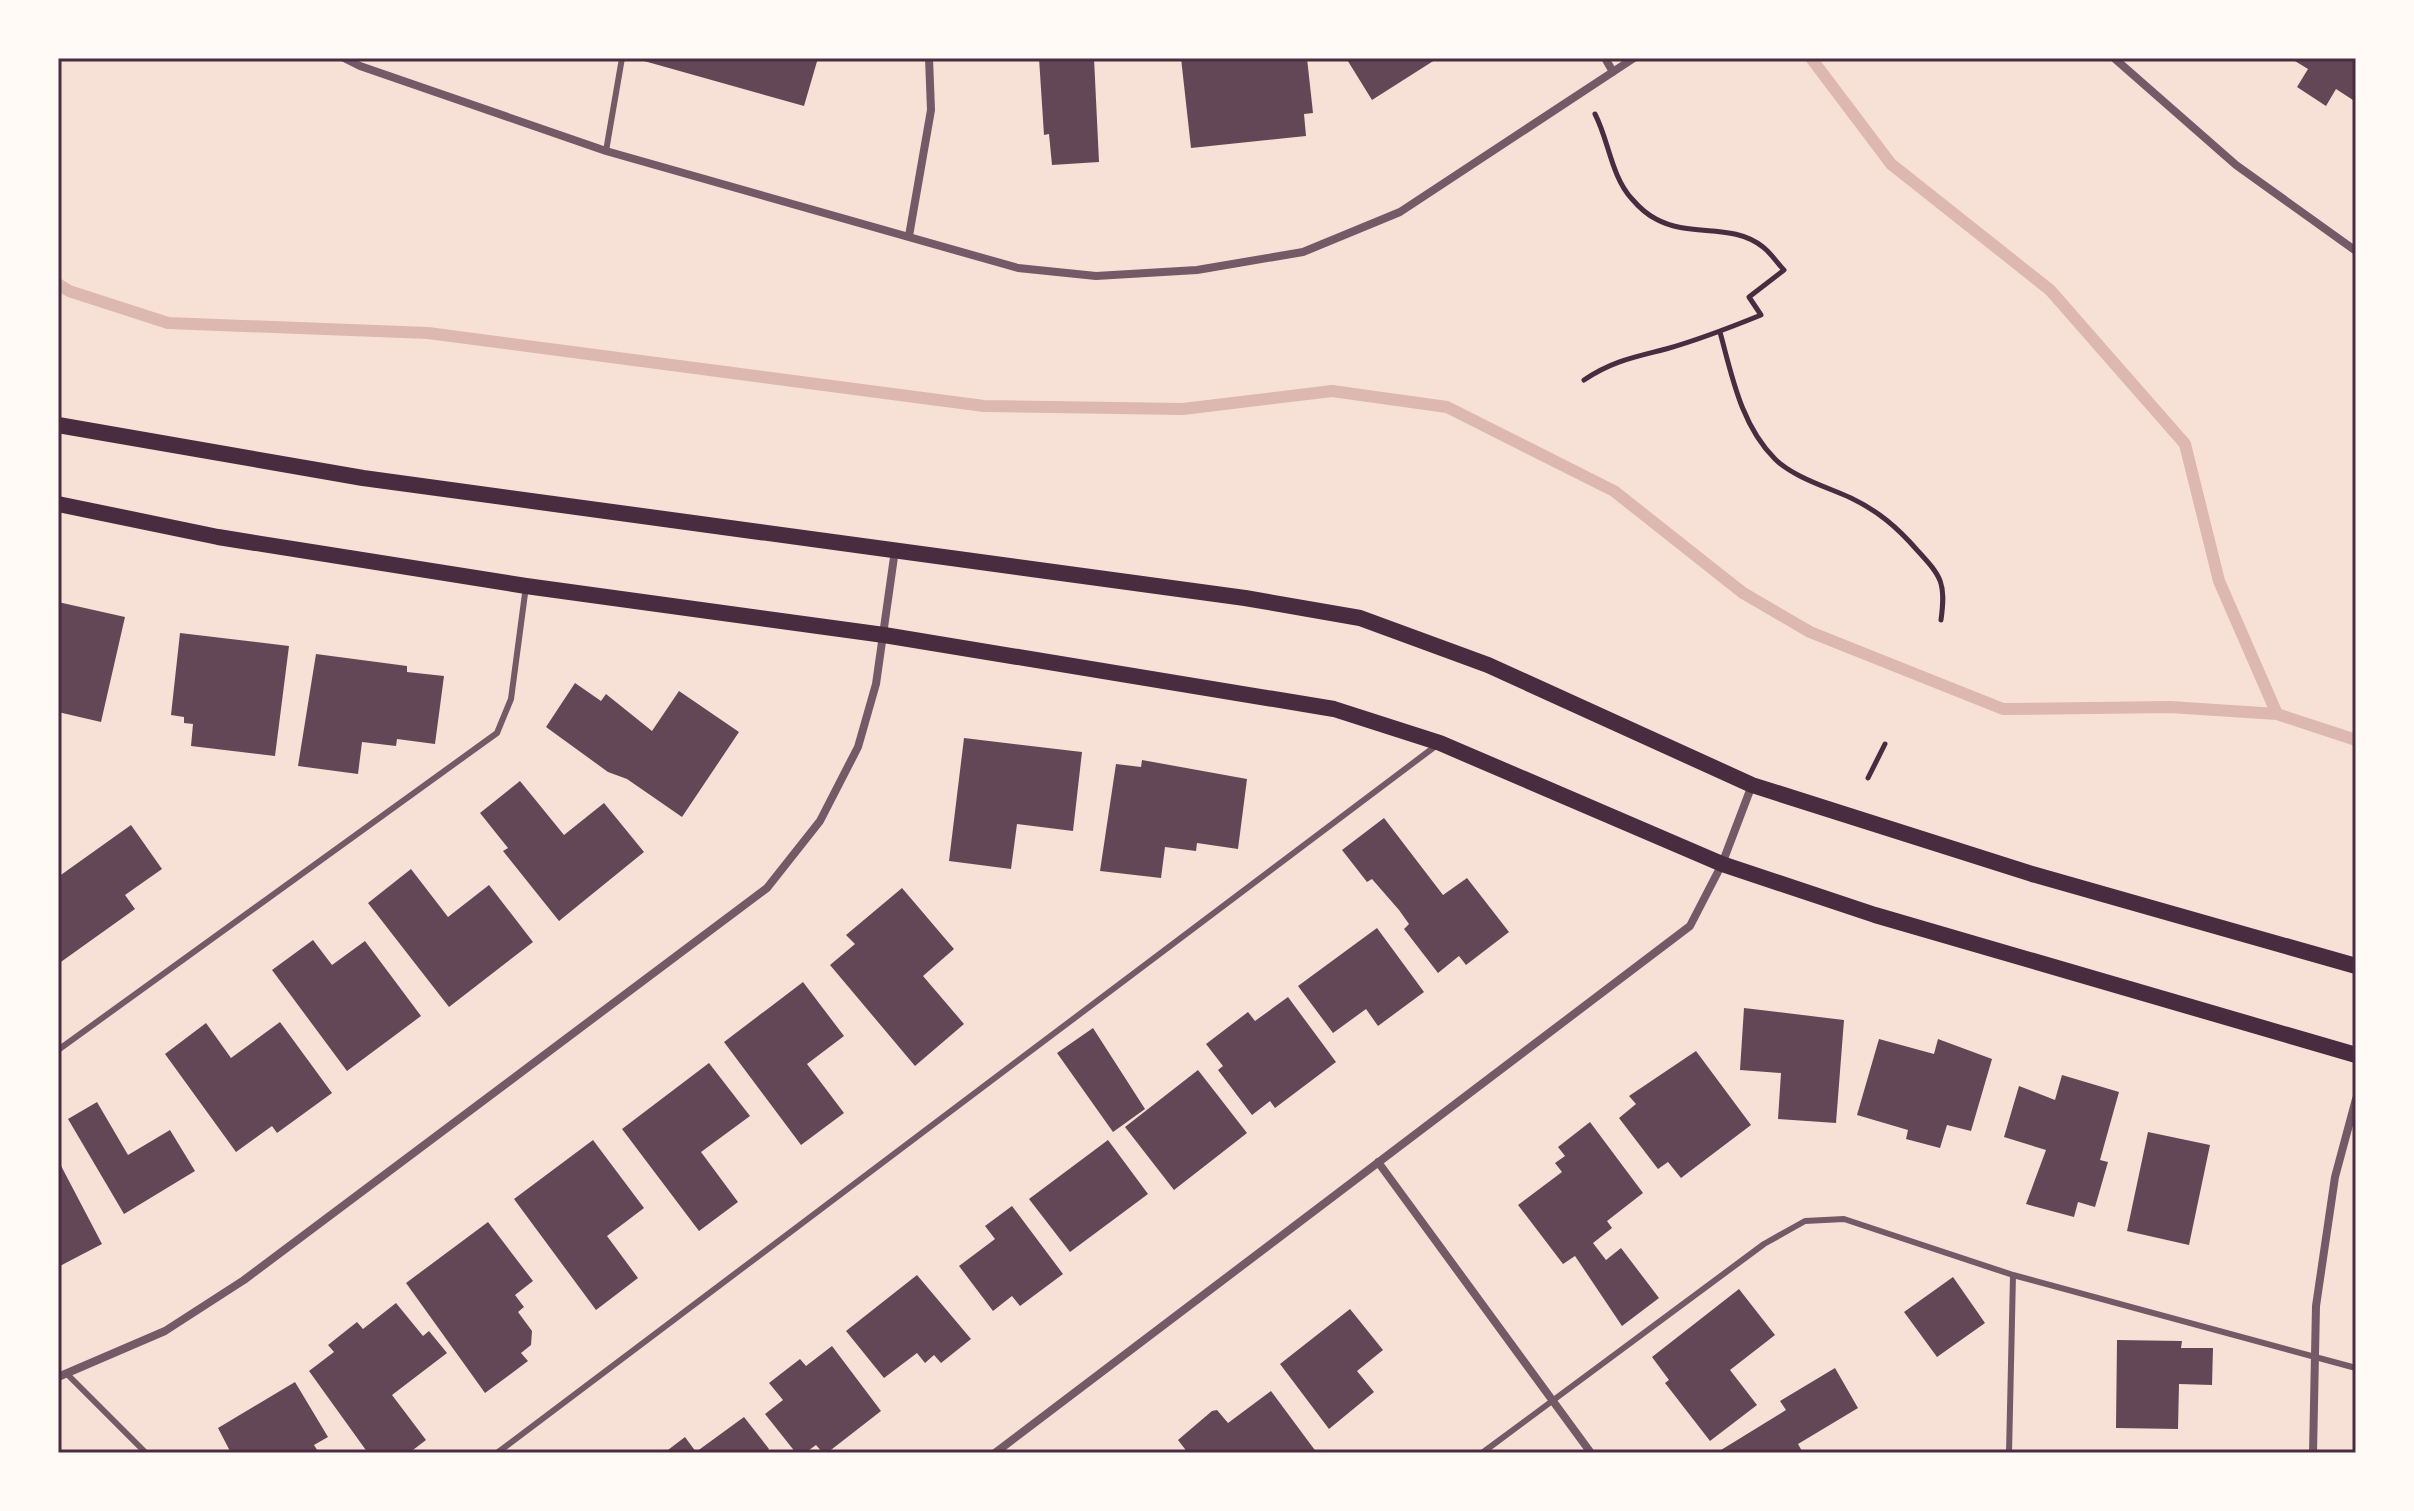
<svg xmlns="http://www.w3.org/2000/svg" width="2414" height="1511" viewBox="0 0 2414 1511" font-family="'Work Sans',sans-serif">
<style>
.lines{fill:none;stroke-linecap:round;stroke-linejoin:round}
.stream{stroke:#dcb8b0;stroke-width:12}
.building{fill:#644757}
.path{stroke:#4a2c40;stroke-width:5}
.service{stroke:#755966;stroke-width:6}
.minor{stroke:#755966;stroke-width:8}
.secondary{stroke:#4a2c40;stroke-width:16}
.neatline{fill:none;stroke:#4a2c40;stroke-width:3}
</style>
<rect width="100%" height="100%" fill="#f7e1d7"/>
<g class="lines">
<path class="stream" d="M 1811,58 L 1891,164 L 2050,290 L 2185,444 L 2219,581 L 2277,714
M 58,284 L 69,291 L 168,323 L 428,333 L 984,406 L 1183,409 L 1332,391 L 1447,407 L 1614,491 L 1743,593 L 1810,632 L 2003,709 L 2170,707 L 2277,714 L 2356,740"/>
</g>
<path class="building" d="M 644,58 L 818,58 L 804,106 L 644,61 Z
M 1039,58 L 1094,58 L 1099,162 L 1052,165 L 1049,134 L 1044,135 Z
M 1181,58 L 1307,58 L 1313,113 L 1304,114 L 1306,136 L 1191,148 Z
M 1346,58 L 1438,58 L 1372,100 Z
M 2290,58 L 2356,58 L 2356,102 L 2336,89 L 2326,106 L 2297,87 L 2308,69 Z
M 58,602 L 125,617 L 101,722 L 58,712 Z
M 180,633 L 289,646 L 275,756 L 191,746 L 193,724 L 184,723 L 184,717 L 171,715 Z
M 316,654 L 407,666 L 407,672 L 444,676 L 435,744 L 397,739 L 396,746 L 362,742 L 358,774 L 298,766 Z
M 575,683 L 601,701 L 606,694 L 652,731 L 679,691 L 739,732 L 682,817 L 627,779 L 608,772 L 546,727 Z
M 964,738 L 1082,752 L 1073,831 L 1017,824 L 1011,869 L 949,861 Z
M 1142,760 L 1247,779 L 1238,849 L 1197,843 L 1196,851 L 1165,847 L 1161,878 L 1100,871 L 1116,764 L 1141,767 Z
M 520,781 L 564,835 L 604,803 L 644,852 L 559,921 L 503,851 L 508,848 L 480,813 Z
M 1384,818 L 1443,895 L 1467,878 L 1509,932 L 1466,965 L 1459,956 L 1438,973 L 1404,929 L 1409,924 L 1399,910 L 1372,879 L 1367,882 L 1342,850 Z
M 131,825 L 162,869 L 125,895 L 135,909 L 58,964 L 58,877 Z
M 411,869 L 448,917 L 489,885 L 533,942 L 449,1007 L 368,903 Z
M 902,888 L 954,949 L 923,976 L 964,1024 L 915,1066 L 830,965 L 855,944 L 846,935 Z
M 1377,928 L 1424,992 L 1378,1026 L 1366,1009 L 1333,1033 L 1298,986 Z
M 313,940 L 332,965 L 365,941 L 421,1016 L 347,1071 L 272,970 Z
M 803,982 L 844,1036 L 807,1064 L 844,1113 L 801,1145 L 724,1042 Z
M 1288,997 L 1336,1062 L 1275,1108 L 1270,1101 L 1252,1115 L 1218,1070 L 1223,1066 L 1206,1044 L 1248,1012 L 1255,1021 Z
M 1744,1008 L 1844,1020 L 1836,1123 L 1778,1119 L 1781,1073 L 1740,1070 Z
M 280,1022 L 332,1093 L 277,1133 L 272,1126 L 236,1152 L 165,1054 L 206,1023 L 231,1058 Z
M 1093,1028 L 1145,1109 L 1113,1132 L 1057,1053 Z
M 1879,1039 L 1934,1054 L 1938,1039 L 1992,1059 L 1971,1131 L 1947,1125 L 1940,1148 L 1906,1139 L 1908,1130 L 1857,1115 Z
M 1696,1051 L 1751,1125 L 1681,1178 L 1668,1162 L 1658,1169 L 1619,1118 L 1636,1104 L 1629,1096 Z
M 709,1063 L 750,1116 L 701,1152 L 738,1202 L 699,1231 L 622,1129 Z
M 1198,1070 L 1247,1133 L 1174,1190 L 1125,1127 Z
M 2062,1075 L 2119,1092 L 2100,1160 L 2108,1162 L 2095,1207 L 2078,1202 L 2074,1217 L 2026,1204 L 2046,1150 L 2004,1137 L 2019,1086 L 2055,1100 Z
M 97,1102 L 128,1155 L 170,1130 L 195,1171 L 124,1214 L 68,1119 Z
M 1590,1122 L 1643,1193 L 1607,1221 L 1612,1228 L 1593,1243 L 1606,1260 L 1621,1248 L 1659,1298 L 1622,1326 L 1575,1256 L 1563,1264 L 1518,1205 L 1562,1172 L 1555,1163 L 1565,1156 L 1558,1147 Z
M 2148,1132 L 2210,1145 L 2189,1245 L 2127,1231 Z
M 593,1140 L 644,1208 L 607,1236 L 638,1278 L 596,1310 L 514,1199 Z
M 1108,1140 L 1148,1194 L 1070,1252 L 1029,1199 Z
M 58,1160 L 102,1244 L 58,1267 Z
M 1012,1206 L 1063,1274 L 1020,1306 L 1012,1296 L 993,1311 L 959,1266 L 995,1239 L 985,1226 Z
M 488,1222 L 533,1281 L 515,1295 L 524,1307 L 518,1312 L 532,1331 L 531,1345 L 521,1353 L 528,1361 L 485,1393 L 406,1283 Z
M 917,1275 L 971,1339 L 941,1363 L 934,1355 L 925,1363 L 917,1353 L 884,1378 L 846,1331 Z
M 1953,1277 L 1985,1323 L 1937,1357 L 1904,1312 Z
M 1739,1289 L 1775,1335 L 1730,1370 L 1757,1405 L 1710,1441 L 1665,1383 L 1669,1380 L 1652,1357 Z
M 396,1303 L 423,1336 L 429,1331 L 447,1353 L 392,1395 L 426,1440 L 409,1453 L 368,1453 L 309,1371 L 334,1352 L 328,1345 L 357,1322 L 363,1329 Z
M 1350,1309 L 1383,1350 L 1357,1371 L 1374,1392 L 1329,1429 L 1280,1364 Z
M 2117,1340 L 2182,1341 L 2181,1348 L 2213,1348 L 2212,1385 L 2179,1384 L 2178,1429 L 2116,1428 Z
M 832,1346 L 881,1411 L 827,1453 L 823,1453 L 816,1445 L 805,1453 L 796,1453 L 765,1414 L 783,1400 L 769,1383 L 800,1359 L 806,1366 Z
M 1835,1368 L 1858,1408 L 1798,1444 L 1803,1453 L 1723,1453 L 1721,1450 L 1786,1410 L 1780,1401 Z
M 295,1382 L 328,1437 L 314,1445 L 319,1453 L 231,1453 L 218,1428 Z
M 1271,1391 L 1317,1453 L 1188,1453 L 1178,1440 L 1212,1411 L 1217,1410 L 1228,1423 Z
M 744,1417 L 769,1449 L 764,1453 L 664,1453 L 685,1437 L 696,1452 Z"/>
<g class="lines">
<path class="path" d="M 1720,332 C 1732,376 1741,425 1775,459 C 1793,477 1827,487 1851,498 C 1878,511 1897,527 1917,550 C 1942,577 1946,583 1941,620
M 1584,380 C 1612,361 1635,357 1666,349 C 1698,340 1729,328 1761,315 L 1749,297 L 1784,270 C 1777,263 1771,253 1763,247 C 1732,222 1690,238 1656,219 C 1648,215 1638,206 1632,199 C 1611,176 1609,141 1595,114
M 1868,778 L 1885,744"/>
<path class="service" d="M 606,151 L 622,58
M 58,1050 L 497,733 L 511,699 L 526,586
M 66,1373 L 146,1453
M 497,1453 L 1437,745
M 1482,1453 L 1764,1244 L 1805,1221 L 1844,1219 L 2013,1275 L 2356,1368
M 2009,1453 L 2013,1275"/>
<path class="minor" d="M 344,58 L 360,66 L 606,151 L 1018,268 L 1096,276 L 1197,270 L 1303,252 L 1400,212 L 1634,58
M 1605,58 L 1613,72
M 2114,58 L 2236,165 L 2356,251
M 909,236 L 931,110 L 929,58
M 1378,1162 L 1591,1453
M 58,1377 L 165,1331 L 244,1280 L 767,888 L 820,821 L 858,747 L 876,684 L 895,550
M 995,1453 L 1690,926 L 1722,864 L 1752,785
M 2313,1453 L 2316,1306 L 2335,1177 L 2356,1099"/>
<path class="secondary" d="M 58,425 L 363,478 L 1245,598 L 1360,618 L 1488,665 L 1752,785 L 2032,874 L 2356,966
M 58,504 L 218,537 L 526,586 L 884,635 L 1334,709 L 1440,743 L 1722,864 L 1875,915 L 2356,1055"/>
</g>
<rect width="2414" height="1511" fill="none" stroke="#fffaf5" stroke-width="120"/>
<rect x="60" y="60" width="2294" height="1391" class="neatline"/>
</svg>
